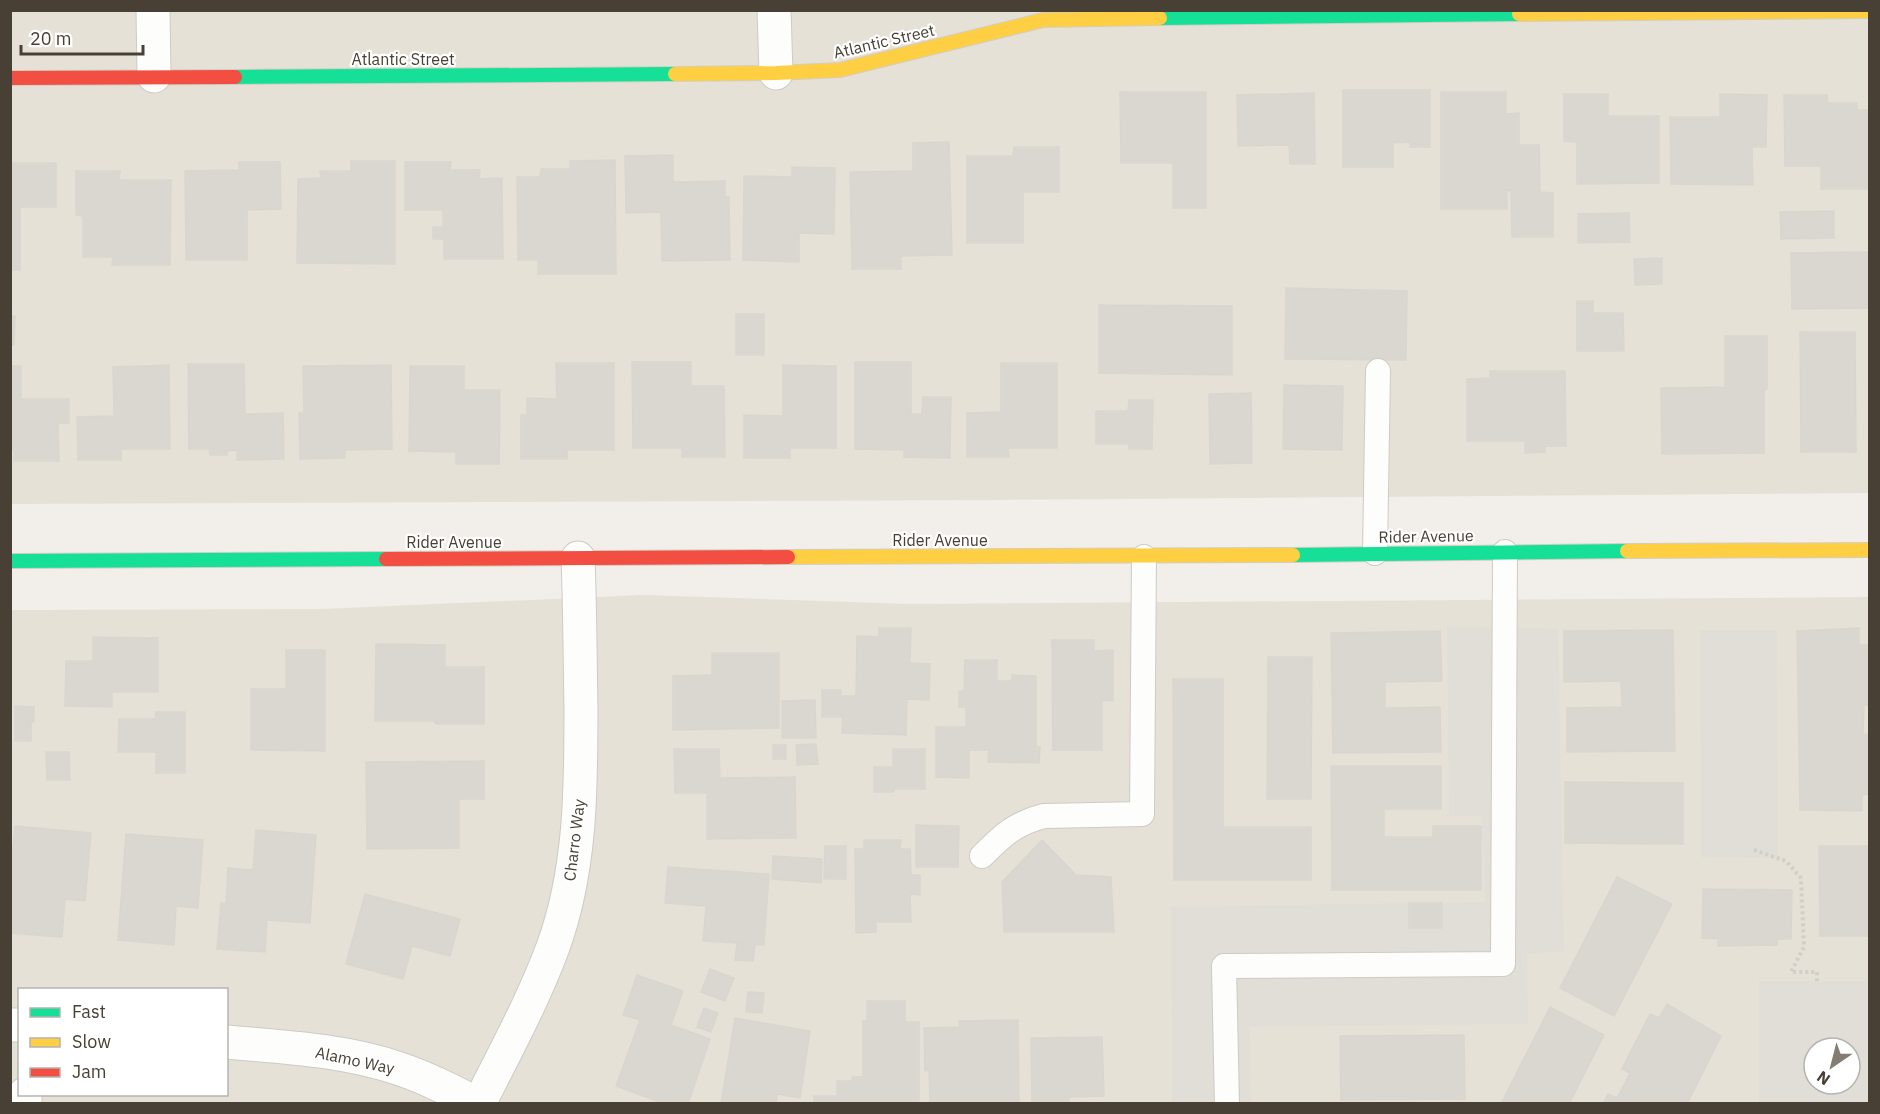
<svg xmlns="http://www.w3.org/2000/svg" width="1880" height="1114" viewBox="0 0 1880 1114" font-family="'IBM Plex Sans',sans-serif">
<style>
.residential{fill:#e6e1d6;fill-rule:evenodd}
.parking{fill:#e1ded8;fill-rule:evenodd}
.building{fill:#dad6d0;stroke:#dad6cf;stroke-width:1.5}
.lines{fill:none;stroke-linecap:round;stroke-linejoin:round}
.lane-casing{stroke:#cecbc6;stroke-width:26}
.street-casing{stroke:#cecbc6;stroke-width:35}
.fast-casing{stroke:#d3cec1;stroke-width:16}
.slow-casing{stroke:#d3cec1;stroke-width:16}
.jam-casing{stroke:#d3cec1;stroke-width:16}
.path{stroke:#d2cfc9;stroke-width:4;stroke-dasharray:3 3;stroke-linecap:butt}
.lane{stroke:#fdfdfc;stroke-width:24}
.street{stroke:#fdfdfc;stroke-width:33}
.fast{stroke:#16e098;stroke-width:14}
.slow{stroke:#ffcf43;stroke-width:14}
.jam{stroke:#f24e42;stroke-width:14}
.labels{text-anchor:middle;dominant-baseline:central;stroke-width:4.5;stroke-linejoin:round;paint-order:stroke}
.street-label{font-size:16px;fill:#484034;stroke:#fff}
</style>
<rect width="100%" height="100%" fill="#f2efea"/>
<path class="residential" d="M 10,11 L 1869,11 L 1869,493 L 1000,500 L 11,504 Z
M 643,595 L 911,604 L 1869,597 L 1869,1103 L 11,1103 L 10,610 L 322,609 ZM 20,990 L 226,990 L 226,1094 L 20,1094 ZM 1814,1048 L 1850,1048 L 1850,1084 L 1814,1084 Z"/>
<path class="parking" d="M 1447,626 L 1558,629 L 1564,951 L 1527,954 L 1528,1024 L 1250,1027 L 1251,1103 L 1172,1103 L 1171,907 L 1409,903 L 1409,928 L 1442,928 L 1442,903 L 1485,902 L 1482,816 L 1449,816 Z
M 1700,630 L 1777,630 L 1778,858 L 1701,857 Z
M 1759,981 L 1869,981 L 1869,1103 L 1759,1103 ZM 1814,1048 L 1850,1048 L 1850,1084 L 1814,1084 Z"/>
<path class="building" d="M 1343,90 L 1430,90 L 1430,147 L 1410,147 L 1410,142 L 1393,143 L 1393,167 L 1343,167 Z
M 1120,92 L 1206,92 L 1206,208 L 1173,208 L 1173,163 L 1121,163 Z
M 1441,92 L 1506,92 L 1506,114 L 1519,113 L 1519,145 L 1539,145 L 1540,192 L 1553,193 L 1553,237 L 1512,237 L 1511,190 L 1507,191 L 1507,209 L 1441,209 Z
M 1314,93 L 1315,164 L 1290,164 L 1289,145 L 1238,146 L 1237,95 Z
M 1564,94 L 1608,94 L 1608,116 L 1659,116 L 1659,183 L 1577,184 L 1577,142 L 1564,141 Z
M 1720,94 L 1767,95 L 1766,147 L 1752,147 L 1753,185 L 1671,184 L 1670,117 L 1720,117 Z
M 1784,95 L 1827,95 L 1828,103 L 1857,103 L 1857,110 L 1870,110 L 1870,189 L 1821,189 L 1821,166 L 1785,166 Z
M 949,142 L 952,255 L 901,256 L 901,269 L 852,269 L 850,172 L 913,171 L 913,143 Z
M 1014,147 L 1059,147 L 1059,192 L 1023,192 L 1023,243 L 967,243 L 967,156 L 1013,156 Z
M 673,155 L 673,182 L 725,181 L 725,197 L 729,197 L 730,260 L 662,261 L 661,212 L 626,213 L 625,156 Z
M 615,160 L 616,274 L 538,274 L 538,260 L 518,260 L 517,177 L 540,177 L 541,169 L 570,169 L 570,161 Z
M 351,161 L 395,161 L 395,264 L 297,263 L 298,179 L 321,178 L 320,171 L 351,171 Z
M 239,162 L 280,162 L 281,209 L 247,210 L 247,260 L 186,260 L 185,171 L 239,170 Z
M 405,162 L 451,162 L 450,170 L 480,170 L 479,179 L 502,178 L 503,259 L 444,259 L 444,239 L 433,239 L 433,227 L 443,227 L 443,210 L 405,210 Z
M 10,163 L 56,163 L 56,207 L 20,207 L 20,270 L 10,270 Z
M 792,167 L 835,168 L 834,234 L 799,233 L 799,262 L 743,260 L 744,176 L 792,177 Z
M 76,171 L 120,171 L 119,180 L 171,180 L 170,265 L 112,265 L 113,257 L 83,257 L 83,216 L 76,215 Z
M 1834,211 L 1834,238 L 1781,239 L 1780,212 Z
M 1629,213 L 1630,242 L 1578,243 L 1578,214 Z
M 1870,252 L 1870,308 L 1792,309 L 1791,253 Z
M 1662,258 L 1662,284 L 1635,285 L 1634,259 Z
M 1286,288 L 1407,291 L 1406,360 L 1285,359 Z
M 1577,301 L 1593,301 L 1593,313 L 1623,313 L 1624,351 L 1577,351 Z
M 1099,305 L 1232,306 L 1232,375 L 1099,373 Z
M 736,314 L 764,314 L 764,355 L 736,355 Z
M 10,316 L 15,316 L 14,345 L 10,345 Z
M 1800,332 L 1855,332 L 1856,452 L 1801,452 Z
M 1725,336 L 1767,336 L 1767,389 L 1764,390 L 1764,453 L 1662,454 L 1661,388 L 1725,387 Z
M 632,362 L 691,362 L 691,386 L 724,386 L 725,457 L 682,457 L 682,448 L 633,448 Z
M 855,362 L 911,362 L 911,414 L 922,414 L 923,397 L 951,397 L 950,458 L 904,457 L 904,450 L 855,449 Z
M 556,363 L 614,363 L 614,450 L 567,450 L 567,459 L 521,459 L 521,415 L 527,415 L 527,398 L 557,399 Z
M 1001,363 L 1057,363 L 1057,448 L 1008,448 L 1009,457 L 967,457 L 967,413 L 1001,412 Z
M 188,364 L 244,364 L 245,414 L 283,413 L 284,459 L 237,460 L 237,450 L 227,451 L 227,455 L 210,455 L 209,449 L 189,449 Z
M 169,365 L 170,449 L 121,449 L 121,460 L 78,460 L 77,417 L 114,416 L 113,367 Z
M 391,365 L 392,449 L 345,450 L 345,458 L 300,459 L 299,413 L 304,413 L 303,366 Z
M 783,365 L 836,366 L 836,448 L 790,448 L 790,458 L 744,458 L 744,415 L 783,416 Z
M 10,366 L 21,366 L 21,399 L 69,399 L 69,423 L 58,423 L 59,461 L 14,461 L 14,450 L 10,450 Z
M 410,366 L 464,366 L 464,390 L 500,390 L 499,464 L 456,464 L 456,452 L 409,451 Z
M 1490,371 L 1565,371 L 1566,446 L 1545,446 L 1545,452 L 1525,453 L 1525,441 L 1467,441 L 1467,379 L 1490,378 Z
M 1284,385 L 1343,386 L 1342,450 L 1283,449 Z
M 1251,393 L 1252,463 L 1210,464 L 1209,394 Z
M 1129,400 L 1153,400 L 1152,449 L 1129,449 L 1129,444 L 1096,444 L 1096,411 L 1128,411 Z
M 879,628 L 911,628 L 910,663 L 930,664 L 929,700 L 907,699 L 906,735 L 842,733 L 843,696 L 856,696 L 857,636 L 879,637 Z
M 1859,628 L 1859,645 L 1870,645 L 1870,706 L 1864,705 L 1863,734 L 1870,735 L 1870,794 L 1862,795 L 1862,811 L 1800,810 L 1797,631 Z
M 1673,630 L 1675,751 L 1567,752 L 1567,708 L 1622,707 L 1621,681 L 1564,682 L 1564,631 Z
M 1440,631 L 1442,681 L 1385,682 L 1385,708 L 1440,707 L 1441,752 L 1333,753 L 1331,633 Z
M 93,637 L 158,638 L 158,692 L 112,692 L 112,707 L 65,706 L 66,661 L 93,661 Z
M 1052,640 L 1094,640 L 1094,651 L 1113,650 L 1113,701 L 1102,700 L 1102,750 L 1053,750 Z
M 376,644 L 445,645 L 445,667 L 484,667 L 484,724 L 436,724 L 434,721 L 375,721 Z
M 286,650 L 325,650 L 325,751 L 251,750 L 251,689 L 286,689 Z
M 712,653 L 779,653 L 779,728 L 673,730 L 673,676 L 712,675 Z
M 1268,657 L 1312,657 L 1311,799 L 1267,799 Z
M 965,660 L 997,660 L 997,681 L 1012,681 L 1012,675 L 1036,676 L 1036,747 L 1040,747 L 1039,763 L 988,762 L 989,750 L 969,750 L 969,778 L 936,777 L 936,727 L 966,727 L 966,707 L 959,707 L 959,691 L 964,691 Z
M 1173,679 L 1223,679 L 1223,827 L 1311,827 L 1311,880 L 1174,880 Z
M 822,690 L 841,690 L 841,717 L 822,717 Z
M 815,700 L 816,738 L 782,738 L 782,701 Z
M 15,706 L 34,707 L 34,722 L 31,722 L 31,741 L 15,741 Z
M 156,712 L 185,712 L 185,773 L 156,773 L 156,752 L 118,752 L 119,719 L 155,719 Z
M 816,744 L 818,764 L 797,765 L 796,745 Z
M 773,745 L 786,745 L 786,759 L 773,759 Z
M 674,749 L 719,749 L 720,778 L 795,777 L 796,838 L 707,839 L 707,793 L 675,793 Z
M 893,749 L 925,749 L 925,789 L 895,789 L 893,792 L 874,792 L 874,767 L 893,767 Z
M 46,752 L 69,752 L 70,780 L 47,780 Z
M 484,761 L 484,799 L 459,799 L 459,848 L 367,849 L 366,762 Z
M 1331,766 L 1441,766 L 1441,809 L 1384,809 L 1384,837 L 1433,837 L 1433,826 L 1481,826 L 1481,890 L 1332,890 Z
M 1565,782 L 1683,783 L 1683,844 L 1565,843 Z
M 916,825 L 959,826 L 958,867 L 916,867 Z
M 15,826 L 91,833 L 85,901 L 65,899 L 62,937 L 10,933 L 10,881 Z
M 256,830 L 316,835 L 310,923 L 267,920 L 265,952 L 217,949 L 221,903 L 226,904 L 228,868 L 253,870 Z
M 126,834 L 203,840 L 198,908 L 176,906 L 174,945 L 118,940 Z
M 864,840 L 901,840 L 900,849 L 910,849 L 911,875 L 920,875 L 920,895 L 910,894 L 911,922 L 876,922 L 876,932 L 856,933 L 855,849 L 864,849 Z
M 1042,840 L 1076,875 L 1111,877 L 1114,932 L 1004,932 L 1002,882 Z
M 825,846 L 846,846 L 846,879 L 824,879 Z
M 1819,846 L 1869,846 L 1869,936 L 1820,936 Z
M 773,856 L 822,859 L 821,883 L 772,879 Z
M 668,867 L 769,874 L 764,945 L 703,941 L 706,906 L 665,903 Z
M 1617,877 L 1672,904 L 1614,1016 L 1560,988 Z
M 1703,889 L 1792,890 L 1791,939 L 1778,939 L 1777,945 L 1718,946 L 1718,939 L 1702,938 Z
M 365,894 L 460,919 L 450,956 L 412,946 L 403,979 L 346,964 Z
M 1409,903 L 1442,903 L 1442,928 L 1409,928 Z
M 737,943 L 755,945 L 753,961 L 735,960 Z
M 710,969 L 734,978 L 725,1001 L 701,992 Z
M 637,975 L 683,991 L 671,1025 L 710,1039 L 688,1104 L 665,1104 L 616,1086 L 640,1020 L 623,1015 Z
M 748,992 L 764,993 L 762,1013 L 746,1012 Z
M 867,1001 L 905,1001 L 905,1022 L 919,1022 L 919,1104 L 814,1104 L 814,1096 L 837,1096 L 837,1081 L 852,1081 L 852,1077 L 863,1077 L 863,1021 L 867,1021 Z
M 1667,1004 L 1721,1036 L 1687,1104 L 1603,1104 L 1608,1094 L 1617,1098 L 1630,1073 L 1622,1069 L 1650,1014 L 1659,1018 Z
M 1550,1007 L 1604,1035 L 1569,1104 L 1501,1104 Z
M 704,1008 L 718,1013 L 711,1032 L 697,1027 Z
M 735,1018 L 810,1031 L 800,1098 L 777,1094 L 776,1104 L 721,1104 Z
M 1018,1020 L 1019,1104 L 930,1104 L 929,1070 L 925,1071 L 924,1028 L 960,1027 L 959,1021 Z
M 1464,1035 L 1465,1099 L 1341,1100 L 1340,1036 Z
M 1102,1037 L 1104,1096 L 1069,1097 L 1069,1104 L 1032,1104 L 1031,1038 Z"/>
<g class="lines">
<g class="lane-casing">
<path id="lane" d="M 1375,553 L 1378,371
M 982,856 C 1002,836 1015,823 1044,816 L 1142,814 L 1144,557
M 1227,1104 L 1224,966 L 1503,964 L 1505,552"/>
</g>
<g class="street-casing">
<path id="street" d="M 153,10 L 154,76
M 774,10 L 776,73
M 10,1025 L 20,1025
M 226,1042 C 284,1047 345,1050 400,1069 C 427,1078 452,1091 477,1104
M 25,1104 L 25,1094
M 479,1104 C 505,1052 533,1001 553,947 C 581,870 581,789 581,709 C 580,658 580,608 578,558"/>
</g>
<g class="fast-casing">
<path id="fast" d="M 1160,18 L 1519,14
M 235,77 L 675,74
M 1293,555 L 1627,551
M 10,561 L 386,559"/>
</g>
<g class="slow-casing">
<path id="slow" d="M 1519,14 L 1870,11
M 675,74 L 776,73 L 840,70 L 1043,20 L 1160,18
M 1627,551 L 1870,550
M 788,557 L 1293,555"/>
</g>
<g class="jam-casing">
<path id="jam" d="M 10,78 L 235,77
M 386,559 L 788,557"/>
</g>
<path class="path" d="M 1754,850 L 1786,861 L 1801,878 L 1804,947 L 1791,972 L 1817,972 L 1817,981"/>
<use href="#lane" class="lane"/>
<use href="#street" class="street"/>
<use href="#fast" class="fast"/>
<use href="#slow" class="slow"/>
<use href="#jam" class="jam"/>
</g>
<g class="labels">
<g class="street-label">
<text transform="translate(884 41) rotate(-13)">Atlantic Street</text>
<text x="403" y="59">Atlantic Street</text>
<text transform="translate(1426 536) rotate(-1)">Rider Avenue</text>
<text x="940" y="540">Rider Avenue</text>
<text x="454" y="542">Rider Avenue</text>
<text transform="translate(574 840) rotate(-83)">Charro Way</text>
<text transform="translate(355 1060) rotate(12)">Alamo Way</text>
</g>
</g>
<rect width="1880" height="1114" fill="none" stroke="#484034" stroke-width="24"/>
<rect x="18" y="988" width="210" height="108" fill="#ffffff" stroke="#b6b3ae" stroke-width="1.5"/>
<rect x="30" y="1008" width="30" height="9" fill="#16e098" stroke="#b6b3ae" stroke-width="1.5"/>
<text x="72" y="1018" font-size="18" fill="#484034">Fast</text>
<rect x="30" y="1038" width="30" height="9" fill="#ffcf43" stroke="#b6b3ae" stroke-width="1.5"/>
<text x="72" y="1048" font-size="18" fill="#484034">Slow</text>
<rect x="30" y="1068" width="30" height="9" fill="#f24e42" stroke="#b6b3ae" stroke-width="1.5"/>
<text x="72" y="1078" font-size="18" fill="#484034">Jam</text>
<g transform="translate(1832 1066) rotate(215)"><circle r="28" fill="#ffffff" stroke="#b6b3ae" stroke-width="1.5"/>
<path d="M0-4.5L10 22L0 15L-10 22Z" fill="#847d74"/>
<text y="-9" font-size="16" font-weight="bold" text-anchor="middle" fill="#484034">N</text>
</g>
<path d="M21 45v9h122v-9" fill="none" stroke="#484034" stroke-width="3"/>
<text x="30" y="45" font-size="18" fill="#484034" stroke="#ffffff" stroke-width="4.5" paint-order="stroke">20 m</text>
</svg>
